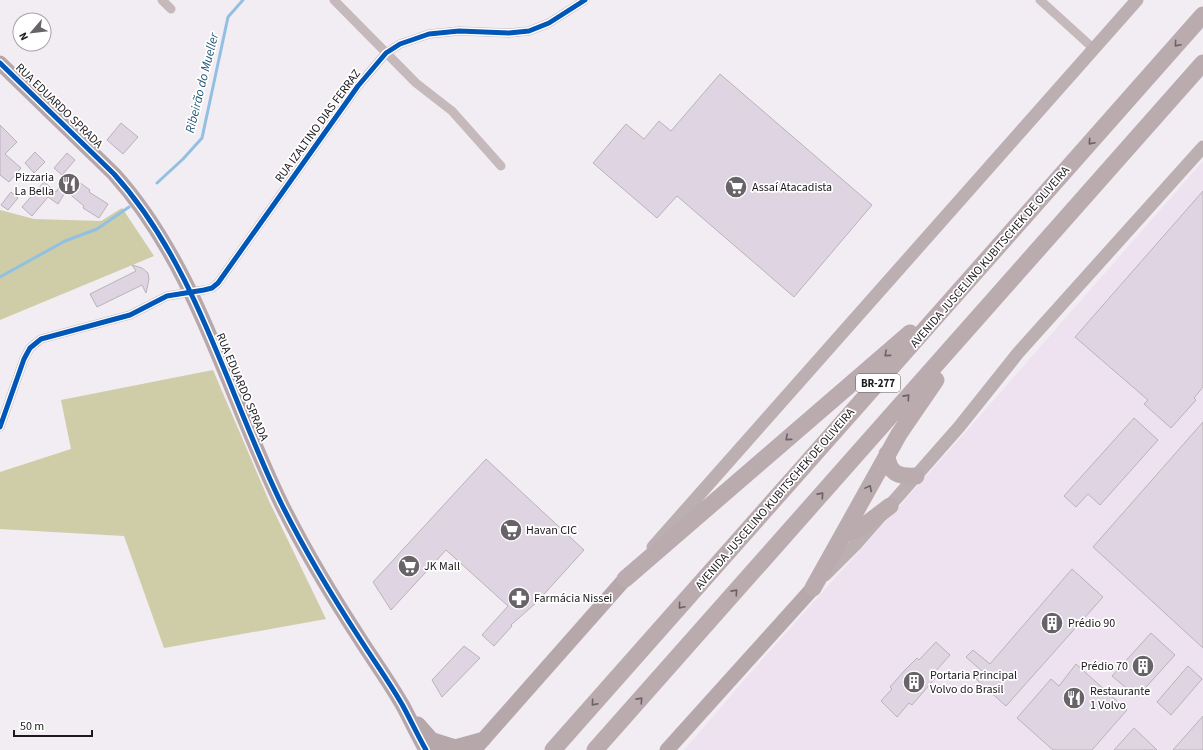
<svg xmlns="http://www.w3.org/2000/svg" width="1203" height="750" viewBox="0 0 1203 750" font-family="'Source Sans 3',sans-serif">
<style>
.built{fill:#eee2f0}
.forest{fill:#cecda7}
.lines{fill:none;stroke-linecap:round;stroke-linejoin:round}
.stream{stroke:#91c0e2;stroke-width:3}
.building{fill:#dfd4e2;stroke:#b8b3b9}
.street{stroke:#c5b9bb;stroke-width:9}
.secondary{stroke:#bcafb2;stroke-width:13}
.primary{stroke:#b6a7aa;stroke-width:15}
.highway{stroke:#baabaf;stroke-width:17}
.cycleway-casing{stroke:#fff;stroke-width:8}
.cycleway{stroke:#0057b8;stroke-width:5}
.oneway{stroke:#6c6266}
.labels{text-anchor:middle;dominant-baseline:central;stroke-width:3.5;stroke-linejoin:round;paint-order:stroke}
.shield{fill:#fff;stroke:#615e61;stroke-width:1}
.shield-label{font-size:11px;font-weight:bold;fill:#1d191d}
.street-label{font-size:12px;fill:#1d191d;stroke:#fff}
.poi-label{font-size:12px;fill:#1d191d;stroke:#fff;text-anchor:start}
.water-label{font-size:13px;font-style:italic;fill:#1f5474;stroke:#fff}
</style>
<rect width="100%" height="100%" fill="#f2ecf3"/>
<path class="built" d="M 1203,161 L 1203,750 L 684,750 L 752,671 L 971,426 Z"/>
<path class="forest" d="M 122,208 L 154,256 L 0,320 L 0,210 L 34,219 L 101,221 Z
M 213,370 L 269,501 L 326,619 L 164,648 L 124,536 L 0,529 L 0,472 L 71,449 L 61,400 Z"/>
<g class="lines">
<path class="stream" d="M 157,183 L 183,159 L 202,138 L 228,17 L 243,0
M 0,277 L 65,241 L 97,229 L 129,207"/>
</g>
<path class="building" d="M 720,74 L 872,205 L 794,297 L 677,196 L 657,218 L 593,163 L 626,124 L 644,139 L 659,121 L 671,131 Z
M 121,123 L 138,137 L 123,154 L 107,140 Z
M 0,125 L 17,142 L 5,154 L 21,168 L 9,182 L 0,175 Z
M 35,152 L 45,162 L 34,173 L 25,163 Z
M 67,153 L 75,160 L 62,175 L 54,168 Z
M 68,174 L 90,190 L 89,192 L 108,204 L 99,218 L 83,208 L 84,206 L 66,191 L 58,204 L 48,197 L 32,216 L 22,207 L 44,182 L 56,192 Z
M 1203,191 L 1203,387 L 1194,398 L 1196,400 L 1171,428 L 1144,404 L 1148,400 L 1075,337 Z
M 11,192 L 18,198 L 8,210 L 1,205 Z
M 132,265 L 142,268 L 148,273 L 149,279 L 146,293 L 142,285 L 97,307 L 90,294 L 136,271 Z
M 1134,418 L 1158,440 L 1100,505 L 1088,494 L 1076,507 L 1064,496 Z
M 1203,422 L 1203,648 L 1093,547 Z
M 486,459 L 584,550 L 537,602 L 511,625 L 512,626 L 494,646 L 482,635 L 508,606 L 446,550 L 391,610 L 373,582 Z
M 1072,569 L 1103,597 L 1006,706 L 976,679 L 983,672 L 966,657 L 973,650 L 990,664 Z
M 1151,633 L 1175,655 L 1137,697 L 1112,676 Z
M 936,642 L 950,655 L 934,673 L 937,676 L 912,705 L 909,703 L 897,717 L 881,701 L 892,689 L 890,687 L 905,670 L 917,658 L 919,660 Z
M 464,646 L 480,658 L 442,697 L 432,680 Z
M 1076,664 L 1127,710 L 1092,750 L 1053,750 L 1017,718 L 1051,679 L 1059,686 Z
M 1188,666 L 1202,679 L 1171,715 L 1157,702 Z
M 1203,716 L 1203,750 L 1173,750 Z
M 1134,728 L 1157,750 L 1114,750 Z"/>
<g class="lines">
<path class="street" d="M 162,0 L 171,9
M 334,0 L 416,83 L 452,111 L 501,166
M 1040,0 L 1094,49
M 0,427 L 24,359 L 30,348 L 41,339 L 130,315 L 167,296 L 204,290 L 212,288 L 218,283 L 358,86 L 386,53 L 400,44 L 429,34 L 459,31 L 509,33 L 529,31 L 549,23 L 585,0"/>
<path class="secondary" d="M 653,547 L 1137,0
M 825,575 L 856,544 L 959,427 L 1018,353 L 1203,147"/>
<path class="primary" d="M 0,63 L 114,174 C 197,266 228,395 282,505 C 305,551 332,596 360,639 C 374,661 390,683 403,706 C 411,721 418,736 426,750
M 418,724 L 441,750
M 433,740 L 455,747 L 484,739
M 474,750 L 625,579
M 667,750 L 813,588"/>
<path class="highway" d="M 887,454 C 888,473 898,477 916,476
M 843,535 L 861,528 L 890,506
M 625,579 L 910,333
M 813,588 L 899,434 L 936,380
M 553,750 L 1203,15
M 595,750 L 1203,63"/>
<g class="cycleway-casing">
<path id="cycleway" d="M 0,63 L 114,174 C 197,266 228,395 282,505 C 305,551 332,596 360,639 C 374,661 390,683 403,706 C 411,721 418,736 426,750
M 0,427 L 24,359 L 30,348 L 41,339 L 130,315 L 167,296 L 204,290 L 212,288 L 218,283 L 358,86 L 386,53 L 400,44 L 429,34 L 459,31 L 509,33 L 529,31 L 549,23 L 585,0"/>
</g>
<use href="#cycleway" class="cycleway"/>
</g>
<defs><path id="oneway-chevron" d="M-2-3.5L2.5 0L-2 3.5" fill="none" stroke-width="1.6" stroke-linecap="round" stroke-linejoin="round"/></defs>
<g class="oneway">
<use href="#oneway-chevron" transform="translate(1177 44) rotate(131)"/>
<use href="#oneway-chevron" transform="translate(1091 142) rotate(131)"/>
<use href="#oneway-chevron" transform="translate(887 354) rotate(139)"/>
<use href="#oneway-chevron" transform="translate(907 397) rotate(-48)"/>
<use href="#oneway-chevron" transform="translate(788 438) rotate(139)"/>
<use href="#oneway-chevron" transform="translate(869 488) rotate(-62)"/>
<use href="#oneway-chevron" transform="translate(821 495) rotate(-48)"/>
<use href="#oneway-chevron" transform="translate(735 592) rotate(-48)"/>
<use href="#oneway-chevron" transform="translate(681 606) rotate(131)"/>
<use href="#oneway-chevron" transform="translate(640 700) rotate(-48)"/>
<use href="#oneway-chevron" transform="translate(594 703) rotate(131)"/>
</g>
<defs>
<g id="restaurant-disc" transform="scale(1.15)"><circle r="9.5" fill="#686368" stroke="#fff"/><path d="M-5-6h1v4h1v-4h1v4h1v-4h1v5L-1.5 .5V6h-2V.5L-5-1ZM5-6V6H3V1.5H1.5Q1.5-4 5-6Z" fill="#fff"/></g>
<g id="supermarket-disc" transform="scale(1.15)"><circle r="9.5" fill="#686368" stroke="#fff"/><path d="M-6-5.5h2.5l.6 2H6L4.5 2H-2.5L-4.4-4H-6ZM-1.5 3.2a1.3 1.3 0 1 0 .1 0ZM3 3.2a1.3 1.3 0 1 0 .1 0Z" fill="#fff"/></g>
<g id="pharmacy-disc" transform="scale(1.15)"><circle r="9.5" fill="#686368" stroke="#fff"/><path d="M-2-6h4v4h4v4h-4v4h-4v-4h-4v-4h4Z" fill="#fff"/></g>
<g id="building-disc" transform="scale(1.15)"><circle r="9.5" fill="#686368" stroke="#fff"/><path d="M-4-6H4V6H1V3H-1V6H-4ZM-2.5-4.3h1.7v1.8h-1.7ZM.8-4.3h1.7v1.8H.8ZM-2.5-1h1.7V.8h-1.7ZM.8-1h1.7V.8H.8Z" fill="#fff"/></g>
</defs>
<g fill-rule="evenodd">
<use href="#restaurant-disc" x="69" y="184"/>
<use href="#supermarket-disc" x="736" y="187"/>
<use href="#supermarket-disc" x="511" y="530"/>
<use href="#supermarket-disc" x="409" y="566"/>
<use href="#pharmacy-disc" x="519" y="598"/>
<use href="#building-disc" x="1052" y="623"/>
<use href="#building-disc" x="1143" y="666"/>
<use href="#building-disc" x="914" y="682"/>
<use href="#restaurant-disc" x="1074" y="698"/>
</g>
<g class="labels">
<rect class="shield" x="856" y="374" width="44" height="18" rx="3"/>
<g class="shield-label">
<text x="878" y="383">BR-277</text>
</g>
<g class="street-label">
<text transform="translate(59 106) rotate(44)">RUA EDUARDO SPRADA</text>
<text transform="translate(318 126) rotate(-54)">RUA IZALTINO DIAS FERRAZ</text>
<text transform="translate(990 257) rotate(-49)">AVENIDA JUSCELINO KUBITSCHEK DE OLIVEIRA</text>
<text transform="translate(242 387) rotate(67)">RUA EDUARDO SPRADA</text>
<text transform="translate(775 499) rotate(-49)">AVENIDA JUSCELINO KUBITSCHEK DE OLIVEIRA</text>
</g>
<g class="poi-label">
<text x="54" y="177" text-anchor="end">Pizzaria<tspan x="54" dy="14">La Bella</tspan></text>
<text x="752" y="187">Assaí Atacadista</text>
<text x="526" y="530">Havan CIC</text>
<text x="424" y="566">JK Mall</text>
<text x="534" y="598">Farmácia Nissei</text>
<text x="1068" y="623">Prédio 90</text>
<text x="1128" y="666" text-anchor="end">Prédio 70</text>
<text x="930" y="675">Portaria Principal<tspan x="930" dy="14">Volvo do Brasil</tspan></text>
<text x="1090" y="691">Restaurante<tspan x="1090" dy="14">1 Volvo</tspan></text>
</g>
<g class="water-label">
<text transform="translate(202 83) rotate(-76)">Ribeirão do Mueller</text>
</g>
</g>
<g transform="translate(32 32) rotate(242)"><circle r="19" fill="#ffffff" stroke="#a5a3a5"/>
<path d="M0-3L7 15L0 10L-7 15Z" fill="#686368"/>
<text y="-6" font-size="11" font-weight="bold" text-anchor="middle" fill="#1d191d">N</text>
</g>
<path d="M14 730v6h78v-6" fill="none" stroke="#1d191d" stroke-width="2"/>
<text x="20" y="730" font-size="12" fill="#1d191d" stroke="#ffffff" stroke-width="3" paint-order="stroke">50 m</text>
</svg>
